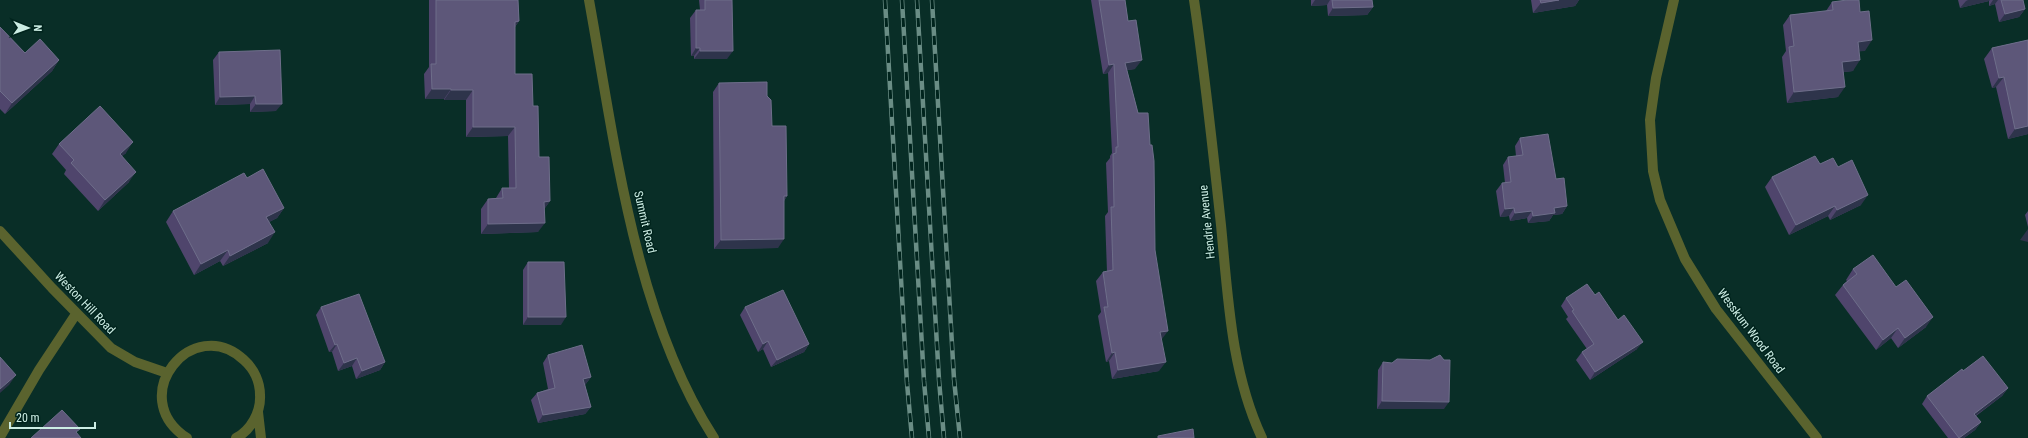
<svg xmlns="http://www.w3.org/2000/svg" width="2028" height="438" viewBox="0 0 2028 438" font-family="'Roboto Condensed',sans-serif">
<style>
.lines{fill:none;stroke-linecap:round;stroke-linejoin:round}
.minor{stroke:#5a632e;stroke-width:10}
.rail-casing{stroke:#6a8d85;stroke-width:4.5}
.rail{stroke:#00241d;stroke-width:3;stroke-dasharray:9;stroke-linecap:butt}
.wall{fill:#4f456c}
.shaded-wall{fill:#2e344b}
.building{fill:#5d5779;stroke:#6e6e8a}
.labels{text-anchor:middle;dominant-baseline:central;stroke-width:3;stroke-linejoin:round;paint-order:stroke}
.street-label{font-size:12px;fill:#ccede4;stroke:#00241d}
</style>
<rect width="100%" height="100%" fill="#092e27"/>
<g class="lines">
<path class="minor" d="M 589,0 C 615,143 634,314 714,438
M 1194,0 C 1205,75 1213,150 1221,225 C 1228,297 1231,372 1262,438
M 1674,0 L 1656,78 L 1650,120 L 1653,171 L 1660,200 L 1685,259 L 1716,309 L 1817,438
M 0,231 L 52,288 L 111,348 L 135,362 L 167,373
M 258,412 L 261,438
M 0,437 L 39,370 L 76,314
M 187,438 C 124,397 193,312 244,360 C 254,369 260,382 260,395 C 261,412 251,430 236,438"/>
<g class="rail-casing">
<path id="rail" d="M 885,0 L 907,383 L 912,438
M 902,0 L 924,381 L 929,438
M 917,0 L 939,380 L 944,438
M 932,0 L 954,379 L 960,438"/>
</g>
<use href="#rail" class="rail"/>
</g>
<path class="wall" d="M 429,0 L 518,0 L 519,21 L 515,27 L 515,74 L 533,106 L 539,157 L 550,201 L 544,209 L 538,232 L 481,234 L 481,209 L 488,199 L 496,198 L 502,188 L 509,188 L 508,136 L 466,137 L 466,100 L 444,100 L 444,99 L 425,99 L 424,74 L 429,67 Z
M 699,0 L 732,0 L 727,59 L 694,59 L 694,56 L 691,56 L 690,18 L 696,10 L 700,10 Z
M 1091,0 L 1125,0 L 1135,69 L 1127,70 L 1138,113 L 1150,145 L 1155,250 L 1162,339 L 1161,340 L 1159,371 L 1112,379 L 1109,361 L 1106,362 L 1098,316 L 1101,312 L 1096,281 L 1103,272 L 1107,272 L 1105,216 L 1108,212 L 1106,163 L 1110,158 L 1110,156 L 1112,153 L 1108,73 L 1103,74 Z
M 1311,0 L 1372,0 L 1373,7 L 1367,15 L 1328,16 L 1327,5 L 1311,6 Z
M 1531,0 L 1579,0 L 1575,6 L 1533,13 Z
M 1958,0 L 2023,0 L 2025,9 L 2019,17 L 1999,22 L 1995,4 L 1989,6 L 1989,1 L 1960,8 Z
M 1832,2 L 1865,51 L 1859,51 L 1853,71 L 1844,72 L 1838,97 L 1787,103 L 1782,57 L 1786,51 L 1783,25 L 1790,15 L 1826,11 Z
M 0,27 L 25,53 L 59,60 L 52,71 L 5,114 L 0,109 Z
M 2028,40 L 2028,134 L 2008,139 L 1996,87 L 1992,88 L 1984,59 L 1992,48 Z
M 219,52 L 276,111 L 250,112 L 250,104 L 215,105 L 213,60 Z
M 719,83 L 767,96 L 772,126 L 787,196 L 784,201 L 778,248 L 714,249 L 713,92 Z
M 1520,138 L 1556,179 L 1567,206 L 1562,214 L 1553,215 L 1549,221 L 1528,223 L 1527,218 L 1510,221 L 1509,216 L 1500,217 L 1496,191 L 1502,183 L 1505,183 L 1503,165 L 1508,157 L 1516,156 L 1515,146 Z
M 59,144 L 126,153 L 122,156 L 129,182 L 98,211 L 64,174 L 66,170 L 52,154 Z
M 1820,164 L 1838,167 L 1861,205 L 1830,220 L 1828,216 L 1789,235 L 1765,187 L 1772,177 Z
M 247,178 L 284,208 L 277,218 L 269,222 L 268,243 L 223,266 L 220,261 L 194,275 L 166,222 L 173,211 Z
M 2028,211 L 2028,227 L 2025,215 Z
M 528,262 L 561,325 L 523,325 L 523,270 Z
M 1853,269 L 1926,327 L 1898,348 L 1891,338 L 1876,350 L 1835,295 L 1843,285 L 1847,281 L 1846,280 Z
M 1595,295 L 1637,349 L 1590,380 L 1576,360 L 1582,352 L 1587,349 L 1566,319 L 1568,317 L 1561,306 L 1566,298 Z
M 321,307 L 385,362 L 380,370 L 356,379 L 352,366 L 338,371 L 332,352 L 329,352 L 316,315 Z
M 745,307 L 809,344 L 804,352 L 771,367 L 763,349 L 758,352 L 740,315 Z
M 548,355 L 591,377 L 585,385 L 591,407 L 585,414 L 538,423 L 531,400 L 537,393 L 548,389 L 543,363 Z
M 1383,362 L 1444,409 L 1377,409 L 1378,370 Z
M 1963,371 L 2008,388 L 2002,396 L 1976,416 L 1981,422 L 1975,430 L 1964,438 L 1948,438 L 1922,404 L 1927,396 Z"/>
<path class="shaded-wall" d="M 1315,0 L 1330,0 L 1327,5 L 1311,6 Z
M 1559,0 L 1579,0 L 1575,6 L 1533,13 L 1541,3 Z
M 1968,0 L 1990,0 L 1989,1 L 1960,8 L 1966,1 Z
M 1993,0 L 1998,0 L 1995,4 L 1989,6 Z
M 1373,7 L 1367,15 L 1328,16 L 1333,8 Z
M 2025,9 L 2019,17 L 1999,22 L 2005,14 Z
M 519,21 L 512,31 L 515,22 Z
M 1872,40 L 1865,51 L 1851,52 L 1858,42 Z
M 696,48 L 700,48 L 694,56 L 691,56 Z
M 700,51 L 733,51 L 727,59 L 694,59 Z
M 59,60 L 52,71 L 5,114 L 12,103 Z
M 1142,60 L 1135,69 L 1119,71 L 1125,63 Z
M 1860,60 L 1853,71 L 1835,73 L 1842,62 Z
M 1114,64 L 1108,73 L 1103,74 L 1109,65 Z
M 2004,77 L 1996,87 L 1992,88 L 1999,78 Z
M 1845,87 L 1838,97 L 1787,103 L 1794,92 Z
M 432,89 L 451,89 L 444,99 L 425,99 Z
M 451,90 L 473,90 L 466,100 L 444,100 Z
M 255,96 L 250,104 L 215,105 L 220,97 Z
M 256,104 L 282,104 L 276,111 L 250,112 Z
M 2028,126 L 2028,134 L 2008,139 L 2015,129 Z
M 473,127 L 515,127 L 508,136 L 466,137 Z
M 133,142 L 126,153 L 113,164 L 120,154 Z
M 136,172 L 129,182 L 98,211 L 105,200 Z
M 1868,195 L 1861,205 L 1830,220 L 1837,210 Z
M 784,196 L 787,196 L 781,205 Z
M 550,201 L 543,211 L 544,202 Z
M 1567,206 L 1562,214 L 1553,215 L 1549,221 L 1528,223 L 1533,216 L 1554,208 Z
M 1835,206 L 1828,216 L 1789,235 L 1796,225 Z
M 284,208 L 277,218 L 259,227 L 266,217 Z
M 1514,208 L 1509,216 L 1500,217 L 1505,209 Z
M 1532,211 L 1527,218 L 1510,221 L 1515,213 Z
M 545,223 L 538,232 L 481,234 L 488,224 Z
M 2028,230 L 2028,242 L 2020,240 L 2028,229 Z
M 275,232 L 268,243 L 223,266 L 230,256 Z
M 784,239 L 778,248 L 714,249 L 721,240 Z
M 228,250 L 220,261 L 194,275 L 201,264 Z
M 528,317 L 566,317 L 561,325 L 523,325 Z
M 1933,317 L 1926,327 L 1898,348 L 1905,338 Z
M 1898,328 L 1891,338 L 1876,350 L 1883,340 Z
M 1168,331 L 1162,339 L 1153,341 L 1160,332 Z
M 768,341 L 763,349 L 758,352 L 763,344 Z
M 1643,342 L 1637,349 L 1590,380 L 1595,372 Z
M 337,344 L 332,352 L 329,352 L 335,345 Z
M 809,344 L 804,352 L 771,367 L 777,360 Z
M 1115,352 L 1109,361 L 1106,362 L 1112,353 Z
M 357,358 L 352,366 L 338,371 L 344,363 Z
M 385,362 L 380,370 L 356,379 L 362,371 Z
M 1166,362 L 1159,371 L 1112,379 L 1118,370 Z
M 16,375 L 9,385 L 0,393 L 0,389 Z
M 591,377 L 585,385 L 577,387 L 583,379 Z
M 2008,388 L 2002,396 L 1968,421 L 1974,414 Z
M 1382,401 L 1449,402 L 1444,409 L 1377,409 Z
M 591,407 L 585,414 L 538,423 L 543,415 Z
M 1981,422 L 1975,430 L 1964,438 L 1959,438 Z"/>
<path class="building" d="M 436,0 L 518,0 L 519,21 L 515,22 L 515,74 L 532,74 L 533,106 L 538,106 L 539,157 L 549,157 L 550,201 L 544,202 L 545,223 L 488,224 L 488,199 L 503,198 L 502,188 L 516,188 L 515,127 L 473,127 L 473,90 L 451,90 L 451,89 L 432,89 L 431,64 L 436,64 Z
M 705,0 L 732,0 L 733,51 L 700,51 L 700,48 L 696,48 L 696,10 L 705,10 Z
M 1099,0 L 1125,0 L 1128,21 L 1136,20 L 1142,60 L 1125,63 L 1138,113 L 1148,113 L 1150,145 L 1152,145 L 1154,161 L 1155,250 L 1168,331 L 1160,332 L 1166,362 L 1118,370 L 1115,352 L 1112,353 L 1104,307 L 1108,307 L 1103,272 L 1113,270 L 1111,207 L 1114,207 L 1113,154 L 1116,153 L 1116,147 L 1118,147 L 1114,64 L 1109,65 Z
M 1332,0 L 1372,0 L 1373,7 L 1333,8 Z
M 1540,0 L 1559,0 L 1541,3 Z
M 1847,0 L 1859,0 L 1860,12 L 1869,11 L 1872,40 L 1858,42 L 1860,60 L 1842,62 L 1845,87 L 1794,92 L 1789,47 L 1794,46 L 1790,15 L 1833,10 L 1832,2 Z
M 2001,0 L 2023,0 L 2025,9 L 2005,14 Z
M 0,27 L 25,53 L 40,39 L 59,60 L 12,103 L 0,91 Z
M 2028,40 L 2028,126 L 2015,129 L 2004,77 L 1999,78 L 1992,48 Z
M 280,50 L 282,104 L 256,104 L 255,96 L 220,97 L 219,52 Z
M 767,82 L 767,96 L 771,100 L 772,126 L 786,126 L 787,196 L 784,196 L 784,239 L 721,240 L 719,83 Z
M 100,106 L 133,142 L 120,154 L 136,172 L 105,200 L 71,163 L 74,160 L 59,144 Z
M 1548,134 L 1556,179 L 1564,178 L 1567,206 L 1554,208 L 1555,213 L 1533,216 L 1532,211 L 1515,213 L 1514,208 L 1505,209 L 1502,183 L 1511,182 L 1508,157 L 1523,155 L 1520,138 Z
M 1815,156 L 1820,164 L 1833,158 L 1838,167 L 1852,160 L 1868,195 L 1837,210 L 1835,206 L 1796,225 L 1772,177 Z
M 263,169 L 284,208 L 266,217 L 275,232 L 230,256 L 228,250 L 201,264 L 173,211 L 244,173 L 247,178 Z
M 1873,255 L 1896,287 L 1906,280 L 1933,317 L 1905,338 L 1898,328 L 1883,340 L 1843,285 L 1857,274 L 1853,269 Z
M 528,262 L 564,262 L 566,317 L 528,317 Z
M 1587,284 L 1595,295 L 1599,292 L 1618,320 L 1624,315 L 1643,342 L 1595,372 L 1582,352 L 1594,344 L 1572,311 L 1574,310 L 1566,298 Z
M 783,290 L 809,344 L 777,360 L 768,341 L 763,344 L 745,307 Z
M 359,294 L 385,362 L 362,371 L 357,358 L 344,363 L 337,344 L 335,345 L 321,307 Z
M 582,345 L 591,377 L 583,379 L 591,407 L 543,415 L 537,393 L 555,388 L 548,355 Z
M 1440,355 L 1444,360 L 1450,360 L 1449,402 L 1382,401 L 1383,362 L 1392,363 L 1397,359 L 1430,360 Z
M 1983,356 L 2008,388 L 1974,414 L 1981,422 L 1959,438 L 1927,396 L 1962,369 L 1963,371 Z
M 0,357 L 16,375 L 0,389 Z
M 62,410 L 80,429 L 76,432 L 81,438 L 31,438 Z
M 1193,429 L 1194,438 L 1158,438 L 1158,436 Z"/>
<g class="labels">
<g class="street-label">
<text transform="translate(645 222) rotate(77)">Summit Road</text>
<text transform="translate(1207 222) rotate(-96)">Hendrie Avenue</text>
<text transform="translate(85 303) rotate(46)">Weston Hill Road</text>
<text transform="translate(1751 331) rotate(53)">Wesskum Wood Road</text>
</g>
</g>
<g transform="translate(28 28) rotate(91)" stroke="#00241d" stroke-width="3" paint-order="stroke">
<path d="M0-3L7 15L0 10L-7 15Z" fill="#ccede4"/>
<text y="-6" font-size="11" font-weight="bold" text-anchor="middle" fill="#ccede4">N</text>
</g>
<path d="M10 422v6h85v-6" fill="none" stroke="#ccede4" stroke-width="2"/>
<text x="16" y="422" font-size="12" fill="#ccede4" stroke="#00241d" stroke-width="3" paint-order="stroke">20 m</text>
</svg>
